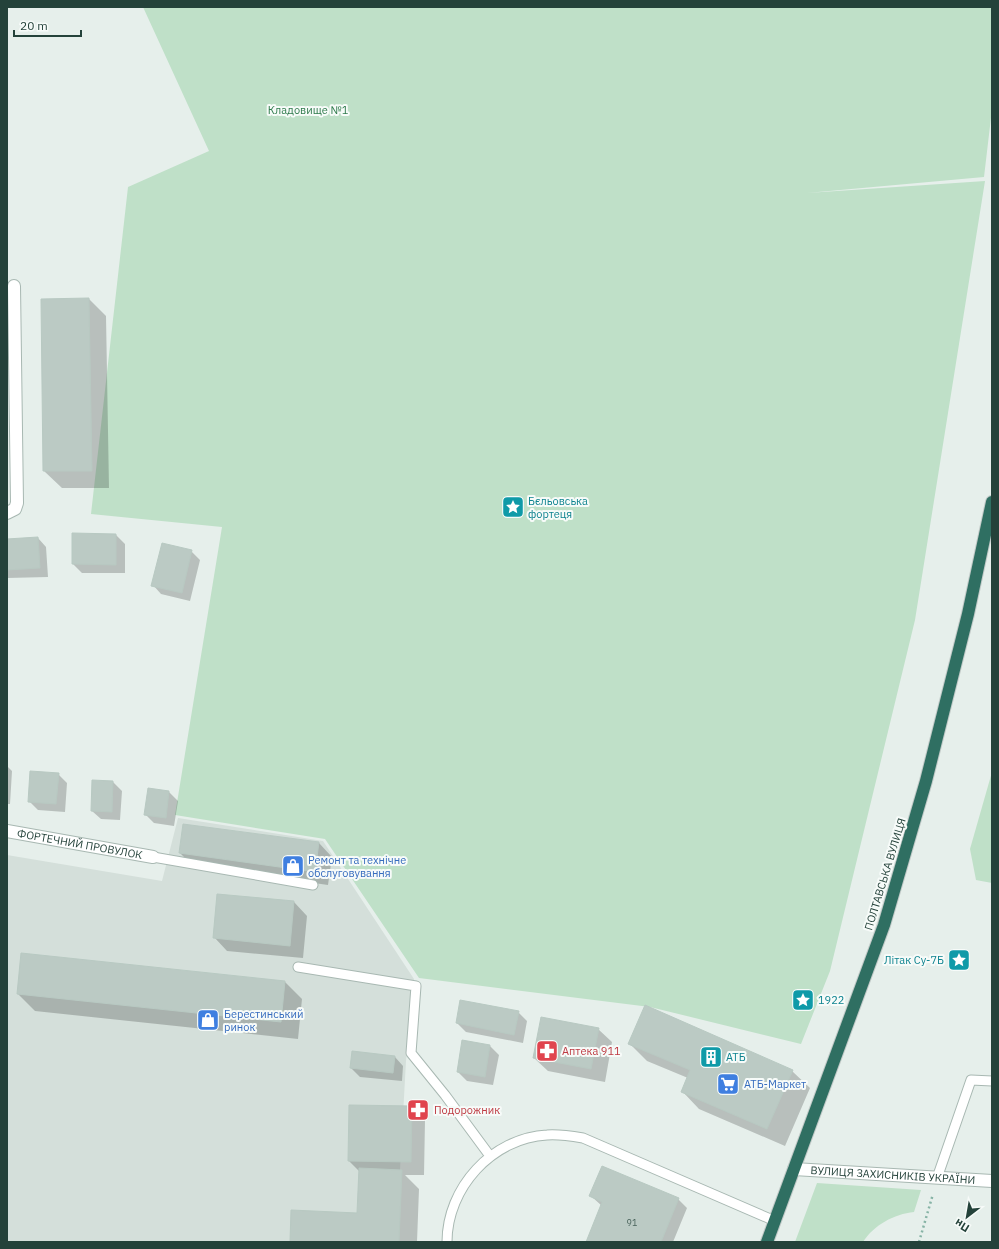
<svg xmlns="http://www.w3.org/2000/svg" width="999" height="1249" viewBox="0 0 999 1249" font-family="'IBM Plex Sans',sans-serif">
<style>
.built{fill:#d4dfda}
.green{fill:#bfe0c8}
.shadow{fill:#0003}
.building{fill:#bbcac4;stroke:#b8c9c2}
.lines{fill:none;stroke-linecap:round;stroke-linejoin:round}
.lane-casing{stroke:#a8b8b2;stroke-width:11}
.street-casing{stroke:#a8b8b2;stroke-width:14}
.highway-casing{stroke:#c2cac8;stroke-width:14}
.path{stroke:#86b3a5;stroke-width:2.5;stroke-dasharray:2 3;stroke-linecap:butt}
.lane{stroke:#fff;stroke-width:9}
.street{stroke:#fff;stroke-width:12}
.highway{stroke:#2f6f62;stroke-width:12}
.labels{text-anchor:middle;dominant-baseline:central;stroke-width:4;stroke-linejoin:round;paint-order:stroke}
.number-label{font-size:9px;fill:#4a645c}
.park-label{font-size:11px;fill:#2d7a4b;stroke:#f7fbf9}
.culture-label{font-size:11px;fill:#0d838f;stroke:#f7fbf9;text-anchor:start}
.street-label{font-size:11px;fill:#24423a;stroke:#f7fbf9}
.shop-label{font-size:11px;fill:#366cbe;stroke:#f7fbf9;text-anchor:start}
.health-label{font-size:11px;fill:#be3a42;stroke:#f7fbf9;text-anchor:start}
</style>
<rect width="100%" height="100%" fill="#e6efeb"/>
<path class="built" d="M 178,818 L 323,841 L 414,979 L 406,1061 L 396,1242 L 7,1242 L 7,855 L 162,881 Z"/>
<path class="green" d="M 143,7 L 992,7 L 992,109 L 984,177 L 807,193 L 985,181 L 915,620 L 830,971 L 801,1044 L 650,1007 L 419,978 L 325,839 L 175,815 L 222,527 L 91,514 L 128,187 L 209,151 Z
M 992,772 L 992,883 L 976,880 L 970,849 Z
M 817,1183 L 921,1190 L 914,1212 C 894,1214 874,1225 863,1242 L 795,1242 Z"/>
<path class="shadow" d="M 89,299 L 106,316 L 109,488 L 62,488 L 44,471 Z
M 116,535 L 125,544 L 125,573 L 82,573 L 73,564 Z
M 38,538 L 46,547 L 48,577 L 7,578 L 7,540 Z
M 191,551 L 200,560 L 190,601 L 161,594 L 153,585 Z
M 7,766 L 12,771 L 10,804 L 7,804 Z
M 58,774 L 67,783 L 65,812 L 38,810 L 29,801 Z
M 113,782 L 122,791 L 120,820 L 101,819 L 92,811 Z
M 169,792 L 178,801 L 174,826 L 154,823 L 145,814 Z
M 184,825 L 319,843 L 332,857 L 328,885 L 193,866 L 180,853 Z
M 218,895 L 294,902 L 307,916 L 303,958 L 227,951 L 214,937 Z
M 22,954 L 285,982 L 302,999 L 298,1039 L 35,1011 L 18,994 Z
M 518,1012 L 527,1021 L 523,1043 L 466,1032 L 457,1023 Z
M 598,1029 L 612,1042 L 605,1082 L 548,1071 L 534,1058 Z
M 629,1043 L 792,1071 L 810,1088 L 785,1146 L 699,1109 L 682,1091 L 688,1078 L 647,1061 Z
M 490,1046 L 499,1055 L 493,1085 L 467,1081 L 458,1072 Z
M 395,1057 L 403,1066 L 402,1081 L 360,1077 L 351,1068 Z
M 412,1107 L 425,1120 L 424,1175 L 405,1175 L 419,1189 L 417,1242 L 291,1242 L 358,1214 L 359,1171 L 349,1161 Z
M 591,1196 L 678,1199 L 687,1208 L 673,1242 L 587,1242 L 602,1206 Z"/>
<path class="building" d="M 89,298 L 92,471 L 43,471 L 41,299 Z
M 72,533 L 116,534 L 116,565 L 72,564 Z
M 38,537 L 40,568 L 7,570 L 7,539 Z
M 162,543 L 192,550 L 182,593 L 151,586 Z
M 30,771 L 59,773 L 56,804 L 28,802 Z
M 92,780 L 113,781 L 112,812 L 91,811 Z
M 148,788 L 169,791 L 166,818 L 144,815 Z
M 183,824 L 319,842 L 315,872 L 179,853 Z
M 217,894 L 294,901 L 290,946 L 213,938 Z
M 21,953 L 285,981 L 281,1022 L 17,994 Z
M 460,1000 L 519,1011 L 514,1035 L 456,1023 Z
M 645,1005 L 793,1070 L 767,1129 L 681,1092 L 690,1070 L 628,1044 Z
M 541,1017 L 599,1028 L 591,1069 L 533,1058 Z
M 462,1040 L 490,1045 L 485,1077 L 457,1072 Z
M 352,1051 L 395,1056 L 393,1073 L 350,1068 Z
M 349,1105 L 412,1106 L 411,1162 L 348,1161 Z
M 602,1166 L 679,1198 L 661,1242 L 586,1242 L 602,1202 L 589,1196 Z
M 359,1168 L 402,1170 L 399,1242 L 290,1242 L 291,1210 L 357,1213 Z"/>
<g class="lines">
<g class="lane-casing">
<path id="lane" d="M 153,857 L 313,885
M 298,967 L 416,986 L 411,1053 L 445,1095 L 490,1156
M 937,1178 L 971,1080 L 992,1081
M 447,1242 C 447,1188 492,1138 547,1135 C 559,1134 571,1136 583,1138 L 775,1221"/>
</g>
<g class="street-casing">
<g id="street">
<path d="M 7,513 L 15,509 L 17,503 L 14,286"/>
<path id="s1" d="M 7,831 L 153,857"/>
<path id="s2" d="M 794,1169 L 992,1181"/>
</g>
</g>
<g class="highway-casing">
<path id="highway" d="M 767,1242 L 884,925 L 926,781 L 968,614 L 992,502"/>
</g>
<path class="path" d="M 919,1242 L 933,1194"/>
<use href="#lane" class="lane"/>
<use href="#street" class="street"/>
<use href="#highway" class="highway"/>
</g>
<defs>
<g id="sight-square" transform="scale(1.15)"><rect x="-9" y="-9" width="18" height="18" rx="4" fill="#0f9aa8" stroke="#f7fbf9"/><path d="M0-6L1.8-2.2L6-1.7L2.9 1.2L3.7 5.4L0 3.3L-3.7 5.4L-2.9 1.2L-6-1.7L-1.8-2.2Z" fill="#fff"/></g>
<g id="shop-square" transform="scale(1.15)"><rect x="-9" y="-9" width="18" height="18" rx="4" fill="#3f7fe0" stroke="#f7fbf9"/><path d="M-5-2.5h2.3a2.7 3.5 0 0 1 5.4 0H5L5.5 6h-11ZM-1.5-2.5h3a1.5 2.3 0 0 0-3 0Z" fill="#fff"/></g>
<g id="pharmacy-square" transform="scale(1.15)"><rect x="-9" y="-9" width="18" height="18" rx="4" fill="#e0444e" stroke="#f7fbf9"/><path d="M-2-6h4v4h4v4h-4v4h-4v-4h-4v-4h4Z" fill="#fff"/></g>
<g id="building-square" transform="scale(1.15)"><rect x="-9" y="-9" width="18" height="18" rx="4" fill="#0f9aa8" stroke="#f7fbf9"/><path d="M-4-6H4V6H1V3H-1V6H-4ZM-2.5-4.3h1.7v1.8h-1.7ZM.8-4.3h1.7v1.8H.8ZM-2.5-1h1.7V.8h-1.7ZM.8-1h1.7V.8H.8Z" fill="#fff"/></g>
<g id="supermarket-square" transform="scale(1.15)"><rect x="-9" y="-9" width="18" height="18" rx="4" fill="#3f7fe0" stroke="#f7fbf9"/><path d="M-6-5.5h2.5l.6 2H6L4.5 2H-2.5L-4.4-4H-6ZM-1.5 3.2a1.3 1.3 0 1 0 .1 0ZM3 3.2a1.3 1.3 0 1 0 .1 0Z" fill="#fff"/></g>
</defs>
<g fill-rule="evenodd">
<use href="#sight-square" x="513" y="507"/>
<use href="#shop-square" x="293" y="866"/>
<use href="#sight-square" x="959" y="960"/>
<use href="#sight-square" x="803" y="1000"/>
<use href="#shop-square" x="208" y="1020"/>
<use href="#pharmacy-square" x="547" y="1051"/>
<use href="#building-square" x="711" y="1057"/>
<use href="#supermarket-square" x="728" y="1084"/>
<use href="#pharmacy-square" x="418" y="1110"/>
</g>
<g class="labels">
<g class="number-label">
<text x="632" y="1222">91</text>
</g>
<g class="park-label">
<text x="308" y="110">Кладовище №1</text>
</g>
<g class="culture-label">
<text x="528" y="501">Бєльовська<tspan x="528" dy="13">фортеця</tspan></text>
<text x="944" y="960" text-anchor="end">Літак Су-7Б</text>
<text x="818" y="1000">1922</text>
<text x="726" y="1057">АТБ</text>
</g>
<g class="street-label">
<text stroke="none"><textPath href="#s1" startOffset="74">ФОРТЕЧНИЙ ПРОВУЛОК</textPath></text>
<text transform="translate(885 874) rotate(-73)">ПОЛТАВСЬКА ВУЛИЦЯ</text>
<text stroke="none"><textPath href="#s2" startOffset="99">ВУЛИЦЯ ЗАХИСНИКІВ УКРАЇНИ</textPath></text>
</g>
<g class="shop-label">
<text x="308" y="860">Ремонт та технічне<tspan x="308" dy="13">обслуговування</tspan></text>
<text x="224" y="1014">Берестинський<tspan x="224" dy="13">ринок</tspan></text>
<text x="744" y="1084">АТБ-Маркет</text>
</g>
<g class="health-label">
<text x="562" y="1051">Аптека 911</text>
<text x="434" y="1110">Подорожник</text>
</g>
</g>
<rect width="999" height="1249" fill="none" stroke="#24423a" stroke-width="16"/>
<g transform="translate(967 1217) rotate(211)" stroke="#f7fbf9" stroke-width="3" paint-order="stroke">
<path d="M0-3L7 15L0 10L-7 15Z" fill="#24423a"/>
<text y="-6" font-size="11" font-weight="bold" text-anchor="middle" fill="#24423a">Пн</text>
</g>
<path d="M14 30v6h67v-6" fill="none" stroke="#24423a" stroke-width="2"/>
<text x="20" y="30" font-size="12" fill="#24423a" stroke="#f7fbf9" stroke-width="3" paint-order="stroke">20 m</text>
</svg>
